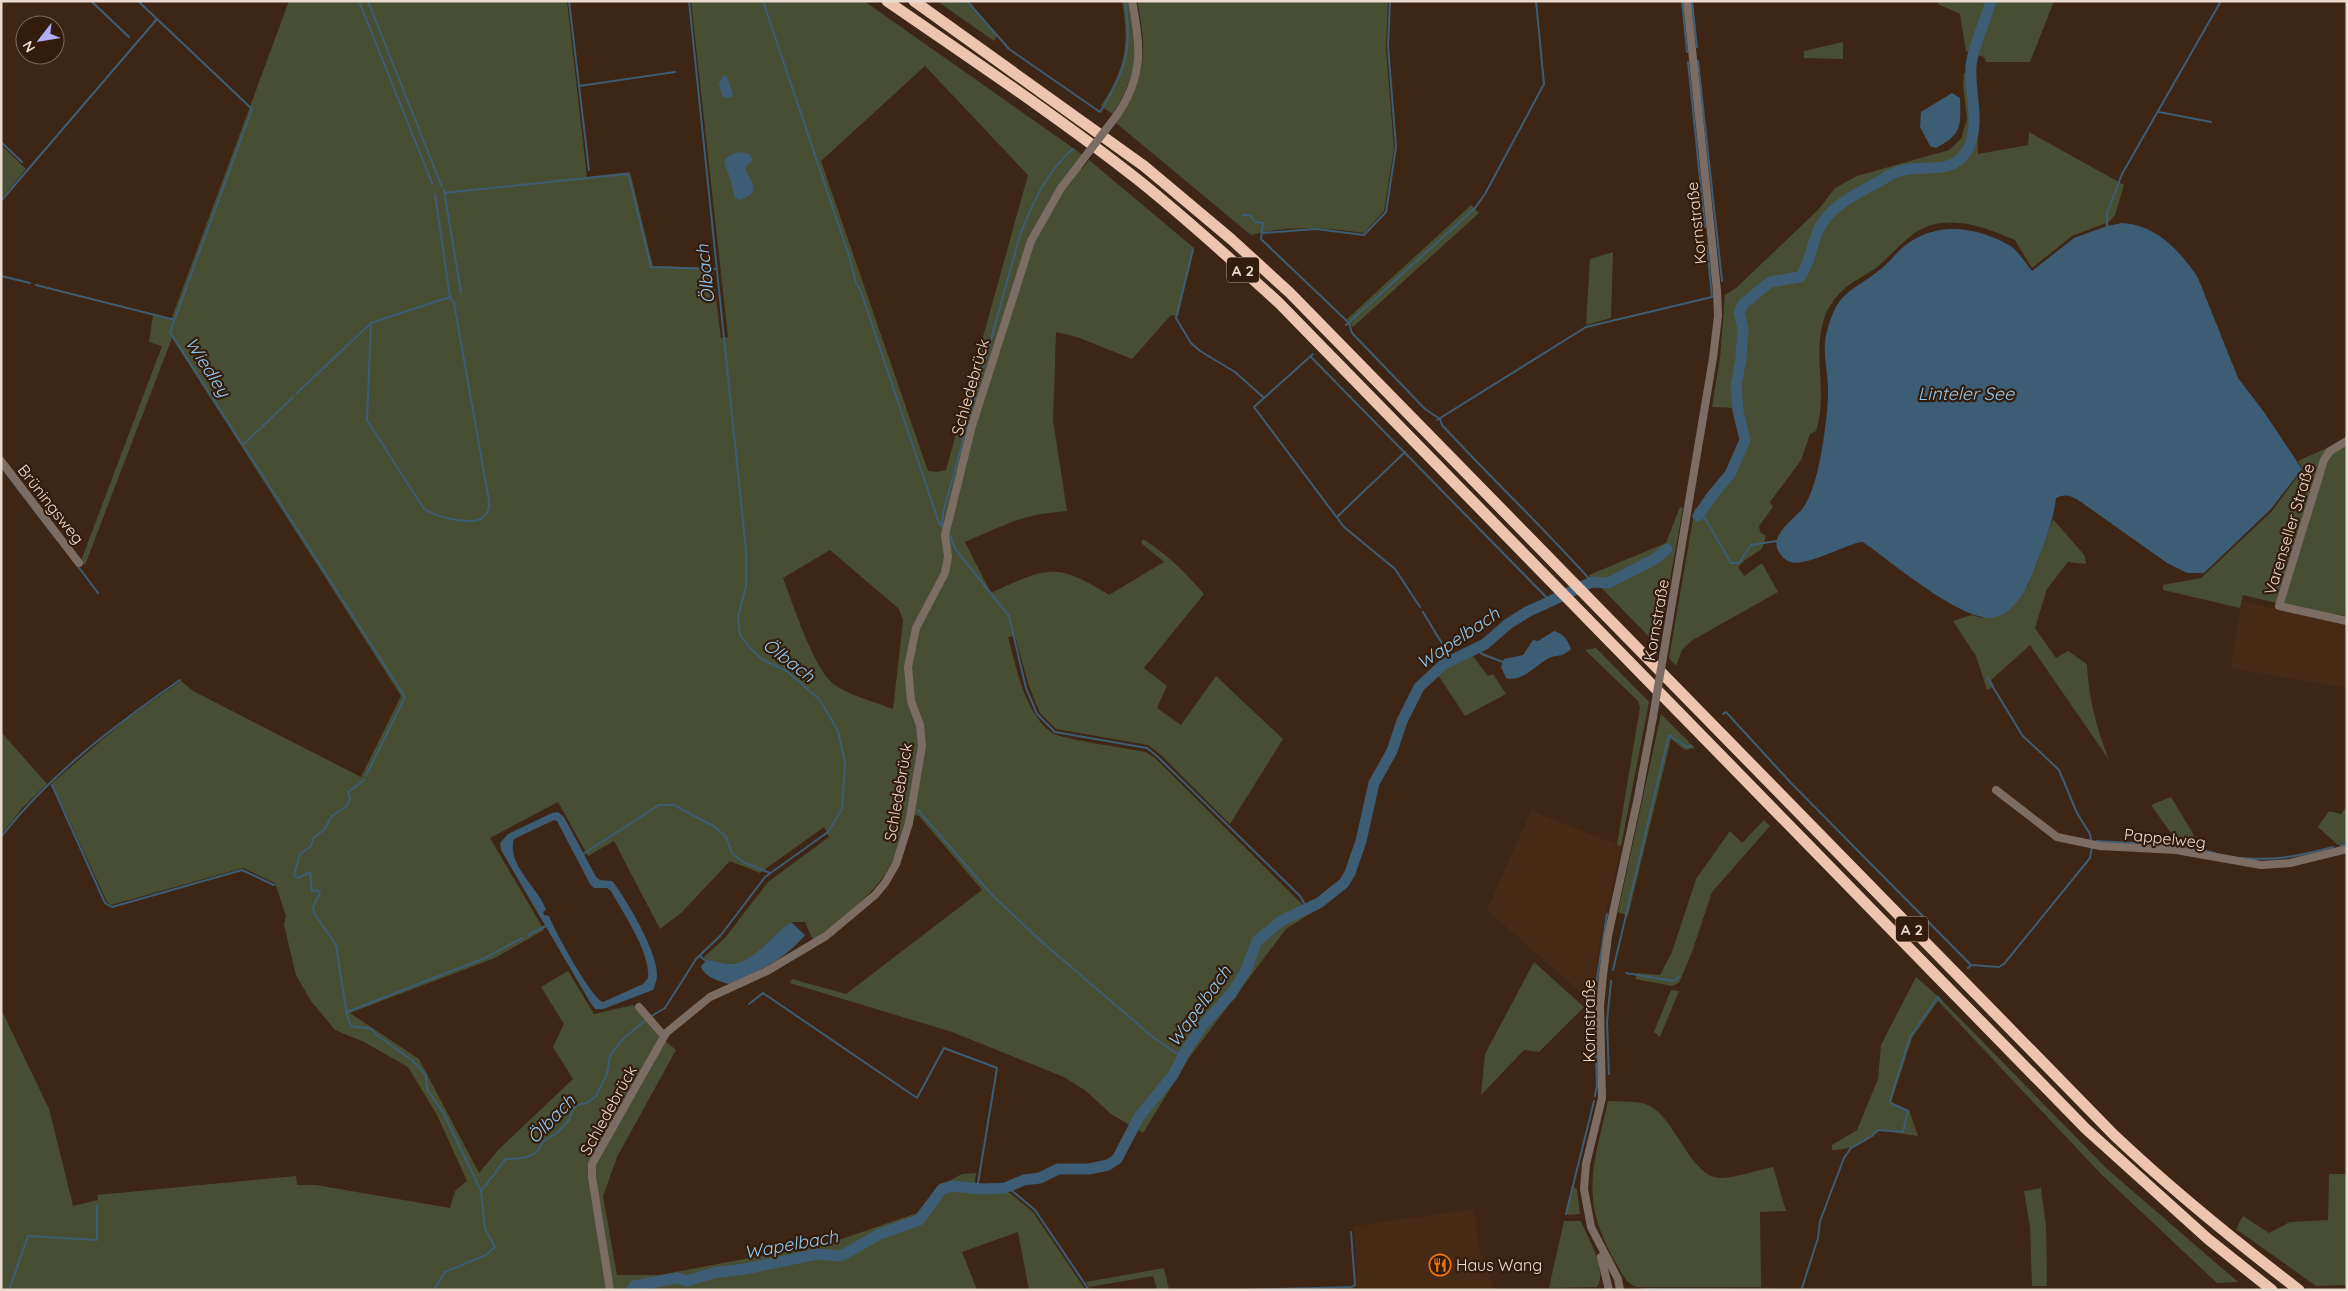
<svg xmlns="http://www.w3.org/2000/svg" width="2348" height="1291" viewBox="0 0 2348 1291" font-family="Quicksand,sans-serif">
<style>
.built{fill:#472a15}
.green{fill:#484e33;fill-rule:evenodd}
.water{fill:#3d5d75;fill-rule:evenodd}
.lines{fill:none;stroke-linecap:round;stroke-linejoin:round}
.stream{stroke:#3d5d75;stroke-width:2}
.river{stroke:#3d5d75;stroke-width:11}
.minor{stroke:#7c6d64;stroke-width:8}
.highway{stroke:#edc5af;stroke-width:11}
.minor-bridge{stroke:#7c6d64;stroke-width:8}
.labels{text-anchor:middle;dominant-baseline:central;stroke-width:4.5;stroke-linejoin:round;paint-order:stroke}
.shield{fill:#331c0c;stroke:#b3a195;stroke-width:1}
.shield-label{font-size:15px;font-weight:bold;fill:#eadad0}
.street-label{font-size:16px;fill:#eadad0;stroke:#331c0c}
.poi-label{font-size:16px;fill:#eadad0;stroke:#331c0c;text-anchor:start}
.water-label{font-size:18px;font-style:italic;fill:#90c9f3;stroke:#331c0c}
</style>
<rect width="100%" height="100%" fill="#3d2616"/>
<path class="built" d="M 2242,601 L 2347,623 L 2347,688 L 2231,668 Z
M 1531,811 L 1621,846 L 1601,936 L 1593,996 L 1585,996 L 1487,910 Z
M 1474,1209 L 1480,1250 L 1494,1289 L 1357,1290 L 1354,1226 Z"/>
<path class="green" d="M 289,1 L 567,1 L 587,177 L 630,172 L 653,266 L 712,268 L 721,338 L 728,337 L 691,1 L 864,1 L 1083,155 L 1076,164 L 1082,169 L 1089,160 L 1194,248 L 1178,316 L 1171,315 L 1132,359 L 1077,337 L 1056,332 L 1053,420 L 1067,511 C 1024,514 1004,525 965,542 L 991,593 C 1046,568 1055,561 1109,595 L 1164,562 L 1141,543 L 1143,539 C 1167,554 1186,573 1204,594 L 1144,668 L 1167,686 L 1157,708 L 1181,725 L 1216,676 L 1283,739 L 1230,824 L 1160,754 L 1148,745 L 1056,729 L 1040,713 L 1029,686 L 1015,636 L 1008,637 C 1017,669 1024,712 1052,733 C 1061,739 1131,749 1146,752 L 1155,758 L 1311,913 L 1286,929 L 1189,1058 L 1143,1133 L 1111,1114 L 1086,1091 L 1064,1077 L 952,1032 L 790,983 L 792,979 L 846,994 L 982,890 L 919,816 L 907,814 C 897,864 884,882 847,914 C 836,924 825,933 813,940 L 805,922 L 791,922 C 773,933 754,965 730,964 C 722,964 715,960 707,960 L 704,957 L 725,938 L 768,882 L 829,837 L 824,827 L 760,873 L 730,861 L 681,913 L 660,929 L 614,841 L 588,856 L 558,802 L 490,838 L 544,930 L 495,958 L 350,1013 L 419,1059 L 479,1173 L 498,1150 L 573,1079 L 553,1047 L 564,1024 L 541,987 L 568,971 L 594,1014 L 633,1005 L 657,1034 L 676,1050 L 617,1157 L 603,1196 L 617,1275 L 659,1275 L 830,1243 L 917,1213 L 940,1186 L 962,1174 L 976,1173 L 974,1193 L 1010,1193 L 1033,1212 L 1085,1289 L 1029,1290 L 1018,1232 L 962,1252 L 977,1290 L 1,1290 L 1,1009 L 49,1109 L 73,1206 L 98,1200 L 97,1195 L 296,1176 L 297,1185 L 316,1185 L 450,1208 L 455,1191 L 467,1181 L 437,1115 L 408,1067 L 364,1042 L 335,1030 L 311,1001 L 296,975 L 284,925 L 286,916 L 275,883 L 243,868 L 111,905 L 107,902 L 52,783 L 124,721 L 181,681 L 193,691 L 361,777 L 401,696 L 172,338 L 85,565 L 81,561 L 162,346 L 149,342 L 153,315 L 171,320 ZM 925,66 L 1028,175 L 946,470 L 937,472 L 928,471 L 821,161 ZM 830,550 L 899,609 L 903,621 L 893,709 C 875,702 851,696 835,685 C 814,671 793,604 783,578 Z
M 937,1 L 965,1 L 997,35 L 994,41 Z
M 1122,1 L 1130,1 C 1139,49 1139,72 1113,114 L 1101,106 C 1125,69 1130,45 1122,1 Z
M 1137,1 L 1388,1 L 1386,48 L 1394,149 L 1384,211 L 1364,233 C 1326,228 1289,225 1251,235 L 1116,123 C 1146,78 1148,53 1137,1 Z
M 1937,1 L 2054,1 L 2030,62 L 1986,62 L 1984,57 L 1966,51 L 1960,14 L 1938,4 Z
M 1843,42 L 1843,59 L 1804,58 L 1804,51 Z
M 1976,72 L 1978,154 L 2028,145 L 2029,132 L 2124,185 L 2115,215 L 2109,222 L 2072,236 L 2032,268 L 2015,240 C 1989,229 1960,217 1931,225 C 1910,231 1893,254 1877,267 C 1867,275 1852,281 1843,290 C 1834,298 1826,310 1823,322 C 1813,357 1828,395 1816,431 L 1810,434 L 1801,460 L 1770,502 L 1773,507 L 1759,526 L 1760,532 L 1766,536 L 1762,549 L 1745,560 L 1738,567 L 1744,576 L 1762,563 L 1778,592 L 1691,641 L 1682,650 L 1676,666 L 1669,658 L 1695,508 L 1700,509 L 1726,474 L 1741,438 L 1734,408 L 1712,407 L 1720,358 L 1725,295 L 1736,288 L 1818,210 L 1835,188 L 1857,176 L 1949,150 L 1961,139 L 1967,119 L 1963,85 L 1964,73 Z
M 1,145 L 26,169 L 1,199 Z
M 1471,205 L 1479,213 L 1353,327 L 1347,319 Z
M 1613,252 L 1611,318 L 1586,325 L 1590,259 Z
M 2340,442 L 2347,445 L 2347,616 L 2306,610 L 2243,595 L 2240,608 L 2163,590 L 2163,585 L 2201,578 L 2272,511 L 2303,469 L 2298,461 Z
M 1680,507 L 1683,508 L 1658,646 L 1589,575 L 1666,543 Z
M 2053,519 L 2085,556 L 2086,564 L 2068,562 L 2047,589 L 2035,628 L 2056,658 L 2068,651 L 2087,664 C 2088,697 2097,730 2109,760 L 2030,645 L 1991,680 L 1994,686 L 1987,690 L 1976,656 L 1953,621 L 1972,615 L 1982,618 L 2028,586 Z
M 1596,648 L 1649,702 L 1621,846 L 1617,845 L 1640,707 L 1638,701 L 1585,650 Z
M 1472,655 L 1488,676 L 1493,674 L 1506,694 L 1465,716 L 1438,675 L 1453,664 Z
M 1661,714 L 1695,748 L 1685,750 L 1671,739 L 1628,916 L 1618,912 Z
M 2,733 L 47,784 L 23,807 L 1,835 Z
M 2171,797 L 2201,847 L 2178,843 L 2151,805 Z
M 2347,806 L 2347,842 L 2338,845 L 2318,827 L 2329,811 L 2341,814 Z
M 1764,820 L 1770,826 L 1712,892 L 1692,952 L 1679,983 L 1672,986 L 1635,979 L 1637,973 L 1660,975 L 1672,952 L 1696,879 L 1730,831 L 1742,843 Z
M 1534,962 L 1584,1007 L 1539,1052 L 1524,1050 L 1481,1095 L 1485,1054 Z
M 1916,977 L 1940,998 L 2106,1168 L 2238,1282 L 2217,1283 L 2101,1174 L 1938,1001 L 1912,1038 L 1891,1102 L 1909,1110 L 1918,1136 L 1878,1130 C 1866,1145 1851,1149 1832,1150 L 1832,1145 L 1857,1130 L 1878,1079 L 1881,1045 Z
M 1671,990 L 1679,991 L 1660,1037 L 1654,1032 Z
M 1608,1101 C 1621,1102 1638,1100 1650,1106 C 1676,1120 1691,1177 1720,1178 C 1735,1178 1758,1170 1773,1167 L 1786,1211 L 1760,1212 L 1761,1287 L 1638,1287 C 1626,1285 1622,1273 1616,1263 C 1579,1198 1593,1169 1608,1101 Z
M 2329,1174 L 2347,1174 L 2347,1285 L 2316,1286 L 2236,1229 L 2243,1216 L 2269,1233 L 2290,1222 L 2328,1220 Z
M 1572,1185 L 1577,1190 L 1580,1214 L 1565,1215 Z
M 2041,1188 L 2046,1226 L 2047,1286 L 2032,1286 L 2030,1227 L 2024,1191 Z
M 1564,1221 L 1581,1221 C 1588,1239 1608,1270 1597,1287 L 1549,1288 Z
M 1164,1268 L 1169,1289 L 1157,1289 L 1153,1276 L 1089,1287 L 1086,1282 Z"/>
<path class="water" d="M 726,75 L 733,93 L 731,98 L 722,97 L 719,83 L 723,76 Z
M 1952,93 L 1960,98 C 1961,126 1962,134 1936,148 L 1930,146 L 1920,127 L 1921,112 Z
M 739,152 L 750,154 L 753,160 L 745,167 C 747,176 753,180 754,190 L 750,195 L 740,200 L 735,198 C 733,192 732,185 730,178 C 724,162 718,159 739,152 Z
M 2122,223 C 2156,225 2180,250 2198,278 L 2238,378 L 2264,412 L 2302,469 L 2271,509 L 2204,573 L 2187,573 L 2167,563 L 2081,502 C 2072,496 2066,493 2056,498 C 2053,523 2044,544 2035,567 C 2029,585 2016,611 1996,617 C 1966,626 1889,560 1863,542 C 1845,543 1799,573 1785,559 C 1762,539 1791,523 1803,508 C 1810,498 1814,484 1817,473 C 1822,455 1828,413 1828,394 C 1829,373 1821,352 1827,331 C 1838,289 1853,292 1882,268 C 1891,261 1897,251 1907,244 C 1939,221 1976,227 2009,245 C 2018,250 2025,263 2032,271 L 2074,238 L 2107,226 Z
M 1554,631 C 1563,633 1568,640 1571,649 C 1561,658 1559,654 1549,658 C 1536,665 1521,683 1506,678 L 1501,667 L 1504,659 L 1523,655 L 1533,640 L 1538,641 Z
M 558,812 L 564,817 L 596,877 L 600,880 L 612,881 C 626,898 658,953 657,975 C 657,980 655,985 653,990 L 603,1009 L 595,1009 L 590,1002 L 501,850 L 500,843 L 508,834 L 552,813 ZM 554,820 L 557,821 L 590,884 L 594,888 L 607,888 L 611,891 C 623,913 651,953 648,978 L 643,984 L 603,1002 C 592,999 554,930 549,916 L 544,915 L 543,912 L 546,910 C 539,888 506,865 514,839 Z
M 791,922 L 805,935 C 787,958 755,974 729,984 C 719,981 704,977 701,966 L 707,960 C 715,960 723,964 730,964 C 754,964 773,933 791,922 Z"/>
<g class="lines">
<path class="stream" d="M 91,1 L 129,37
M 138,1 L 252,109 L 170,332 L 405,697 L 367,774
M 359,1 L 432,183
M 368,1 L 442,187
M 569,1 L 589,170
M 763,1 L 849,256 L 856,283 L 861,292 L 939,523 L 943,527
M 967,1 L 1009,49 L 1100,112 C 1125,72 1133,48 1125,1
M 1682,1 L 1687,52
M 1692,1 L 1697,47
M 1698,61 L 1722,281
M 1688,62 L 1705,227
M 579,86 L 675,72
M 2159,112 L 2211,122
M 1,142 L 22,162
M 444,190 L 461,293
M 444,193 L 626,174 L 629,176 L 651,267 L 716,269
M 1,201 L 157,19
M 1243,215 L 1250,215 L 1255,222 L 1263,223 L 1261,239 L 1349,323 L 1352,333 L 1425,409 L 1440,419 L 1442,425 C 1491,478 1544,528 1592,582
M 2107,226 L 2107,213 L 2122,174 L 2221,1
M 1262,233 L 1316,229 L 1364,235 L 1386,212 L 1396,147 L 1388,46 L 1390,1
M 1193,250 L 1176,318 L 1191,343 L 1200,351 L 1235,372 L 1264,398
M 1,276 L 30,283
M 36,285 L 175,320
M 371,323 L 367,420 L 424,509 C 436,516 478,530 487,513 C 489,510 489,505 489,501 L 454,303 L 450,297 L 435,194
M 1346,325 L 1475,208 L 1485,194 L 1544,84 L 1536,1
M 1313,354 L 1254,407 L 1344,527 L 1395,569 L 1420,607
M 1311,357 L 1550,601
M 297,393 L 371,323 L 450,297
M 1437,420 L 1586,327 L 1712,297 L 1707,246
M 243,445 L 293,397
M 2,468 L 57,540
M 1700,514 L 1706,520 L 1731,563 L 1739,563 L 1751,545 L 1777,541
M 1337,517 L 1405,452
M 942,525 L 943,513 L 1020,235 C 1032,205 1047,170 1073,149
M 949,534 L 956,550 L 1009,616 L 1026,688 L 1037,714 L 1055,732 L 1147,748 L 1157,756 L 1300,896 L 1307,908
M 77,565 L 98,593
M 1423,612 L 1452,660
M 1476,649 L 1482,654 L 1503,662
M 1987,677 L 2022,735 L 2059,770 L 2077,813 L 2090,834 L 2091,841
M 1723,714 L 1726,712 L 1791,783 L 1971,965
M 364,780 L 348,792 L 350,799 L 347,806 L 332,816 L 324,830 L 314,837 L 311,846 L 300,854 L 294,875 L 298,878 L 310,872 L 312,891 L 317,890 L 320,893 L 313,907 L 314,913 L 336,945 L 347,1016 L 351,1026 L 372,1029 L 375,1034 L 412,1060 L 426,1075 L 427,1089 L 444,1114 L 481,1191
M 52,785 L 105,903 L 112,907 L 242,870 L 274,885
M 918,810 L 993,896 L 1042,942 L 1154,1038 L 1182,1057
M 1,837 C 50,774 115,725 180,680
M 2096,841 L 2171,845
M 2178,845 L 2215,853
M 2341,845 L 2347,844
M 583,854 L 659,805 L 674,805 L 715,827 L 726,837 L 732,853 L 743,862 L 770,873
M 2242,858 C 2275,861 2300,856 2333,847
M 528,935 L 548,925
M 700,956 L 706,961
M 1968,968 L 1971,965 L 1999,967 L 2004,964 L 2090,858 L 2092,847
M 1613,970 L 1669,735 L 1687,747 L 1691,746
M 1626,973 L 1673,981 L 1679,977
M 1594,998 L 1607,914
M 749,1004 L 763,993 L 917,1098 L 944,1048 L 997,1068 L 977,1189
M 347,1012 L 485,958 L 522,938
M 1594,1016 L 1597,1085 L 1595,1096
M 650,1017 L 665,1008 L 696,959 L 721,935 L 765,877 L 828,832 L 842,809 L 845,762 L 838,731 L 820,700 L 787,671 L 763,660 L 751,649 L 740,635 L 738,617 L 746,586 L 746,550 L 689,1
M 1609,1074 L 1607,1022 L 1611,981
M 1005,1188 L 1010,1189 L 1035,1210 L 1089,1290
M 1566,1214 L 1594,1101
M 1802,1288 L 1818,1238 L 1820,1221 L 1844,1158 L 1851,1148 L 1872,1136 L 1878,1130 L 1903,1132 L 1908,1111 L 1892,1104 L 1890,1101 L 1910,1037 L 1938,997 L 1941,1001
M 1642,1289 L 1781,1290
M 9,1290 L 28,1236 L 97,1240 L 97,1205
M 434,1290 L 445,1272 L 486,1255 L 495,1247 L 485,1229 L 481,1191 L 506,1159 C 519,1159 538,1159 542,1142 L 557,1133 L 569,1120 L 573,1109 L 577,1105 L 587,1103 L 596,1096 L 607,1074 L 610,1055 L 624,1038 L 646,1020
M 1244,1290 L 1352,1287 L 1355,1285 L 1351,1232"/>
<path class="river" d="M 1698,516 L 1711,497 L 1730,474 L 1745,440 L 1738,411 L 1736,386 L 1741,358 L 1743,329 L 1739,313 L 1743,304 L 1770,282 L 1800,277 C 1810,264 1811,245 1819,229 C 1833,201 1865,191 1890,175 C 1915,160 1952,180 1968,149 C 1981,123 1969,94 1971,66 C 1972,49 1986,19 1991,1
M 632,1290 L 634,1286 L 677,1278 L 687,1281 L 713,1273 L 745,1269 L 818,1254 L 841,1256 L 880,1234 L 919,1220 L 942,1189 L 952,1186 L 983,1189 L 1005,1188 L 1024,1180 L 1040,1178 L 1058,1169 L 1089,1169 L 1108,1165 L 1117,1159 L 1139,1117 L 1173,1075 L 1185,1052 L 1202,1026 L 1232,993 L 1246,970 L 1257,941 L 1281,921 L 1319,903 L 1344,883 L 1350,873 L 1361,841 L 1374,783 L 1392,751 L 1402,721 L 1419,687 L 1444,664 L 1485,644 L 1508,624 L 1527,612 L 1592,582 L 1608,583 L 1655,559 L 1667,549"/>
<path class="minor" d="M 1117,115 C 1144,75 1141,46 1132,1
M 2347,441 L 2330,451 L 2324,460 L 2279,606 L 2347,621
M 1,461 L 79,563
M 1665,645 L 1713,358 L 1718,316 L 1717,291 L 1687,1
M 1996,790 L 2057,837 L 2100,846 L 2176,850 L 2261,865 L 2290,863 L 2347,849
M 639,1007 L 664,1036
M 1601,1257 L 1609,1290
M 610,1290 L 592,1177 L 592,1164 L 666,1033 L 710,997 L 767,971 L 826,936 L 875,895 L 885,883 L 896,864 L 909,823 L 922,746 L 920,725 L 911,701 L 908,667 L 916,628 L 945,573 L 948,557 L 945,535 L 972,426 L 1031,241 L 1061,188 L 1078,166
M 1620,1290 L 1618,1279 L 1591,1227 L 1584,1189 L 1586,1164 L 1602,1098 L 1600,1006 L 1603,975 L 1608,936 L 1638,797 L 1653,717"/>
<path class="highway" d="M 887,1 C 971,59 1057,116 1137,179 C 1186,218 1233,261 1279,303 L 2086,1129 L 2208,1239 L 2272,1290
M 914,1 L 1144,166 L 1231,239 L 1290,293 L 2114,1135 C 2173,1191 2235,1241 2299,1290"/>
<path class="minor-bridge" d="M 1078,166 L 1117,115
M 1653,717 L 1665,645"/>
</g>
<defs>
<g id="restaurant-ring" transform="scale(1.125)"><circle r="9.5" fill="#331c0c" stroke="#e8710a" stroke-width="1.5"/><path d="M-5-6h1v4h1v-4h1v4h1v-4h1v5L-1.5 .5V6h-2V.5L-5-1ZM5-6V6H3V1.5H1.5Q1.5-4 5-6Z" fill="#e8710a"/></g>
</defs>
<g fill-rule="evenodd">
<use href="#restaurant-ring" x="1440" y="1265"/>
</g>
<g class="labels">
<g class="shield">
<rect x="1227" y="257.5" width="32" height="25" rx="4"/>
<rect x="1896" y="916.5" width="32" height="25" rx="4"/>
</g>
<g class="shield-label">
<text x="1243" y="270">A 2</text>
<text x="1912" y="929">A 2</text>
</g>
<g class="street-label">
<text transform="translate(1696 223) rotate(-96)">Kornstraße</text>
<text transform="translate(970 387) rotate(-74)">Schledebrück</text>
<text transform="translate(51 504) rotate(52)">Brüningsweg</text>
<text transform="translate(2289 529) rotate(-73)">Varenseller Straße</text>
<text transform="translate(1656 620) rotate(-80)">Kornstraße</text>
<text transform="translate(898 792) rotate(-80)">Schledebrück</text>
<text transform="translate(2165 838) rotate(6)">Pappelweg</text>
<text transform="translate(1589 1021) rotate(-90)">Kornstraße</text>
<text transform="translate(608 1110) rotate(-61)">Schledebrück</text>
</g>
<g class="poi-label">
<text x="1456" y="1265">Haus Wang</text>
</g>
<g class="water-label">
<text transform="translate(705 274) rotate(-96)">Ölbach</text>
<text transform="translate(208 367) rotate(57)">Wiedley</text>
<text x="1966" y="393">Linteler See</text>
<text transform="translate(1458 638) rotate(-34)">Wapelbach</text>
<text transform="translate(789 660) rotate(37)">Ölbach</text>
<text transform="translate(1199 1006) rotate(-54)">Wapelbach</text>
<text transform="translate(551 1119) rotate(-46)">Ölbach</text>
<text transform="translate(791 1244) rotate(-10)">Wapelbach</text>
</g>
</g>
<rect width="2348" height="1291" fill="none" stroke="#eadad0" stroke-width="5"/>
<g transform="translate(40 40) rotate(239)"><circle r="24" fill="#331c0c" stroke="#7c685a"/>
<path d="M0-4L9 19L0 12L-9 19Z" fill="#b0aefa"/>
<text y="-8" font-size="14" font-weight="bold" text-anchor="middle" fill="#eadad0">N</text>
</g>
</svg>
